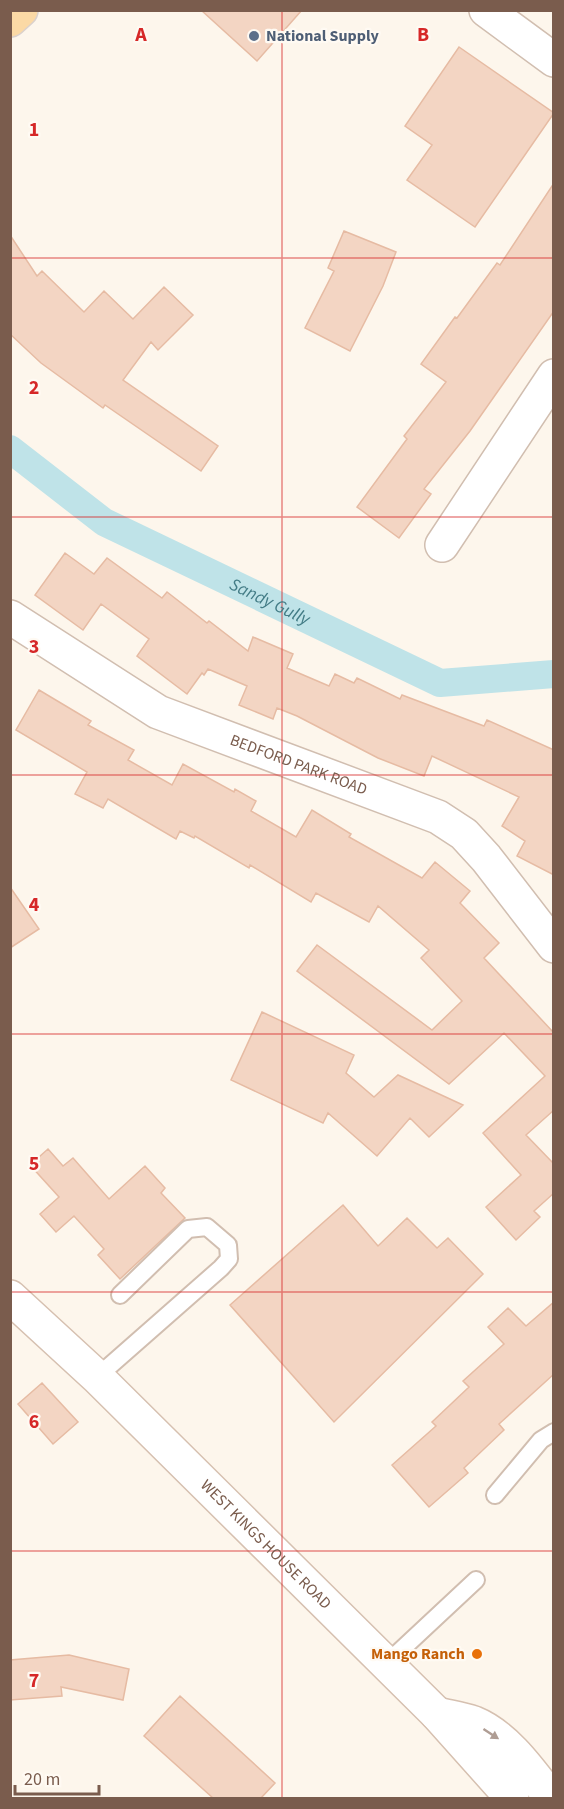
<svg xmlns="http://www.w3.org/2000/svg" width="564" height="1809" viewBox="0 0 564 1809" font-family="'Source Sans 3',sans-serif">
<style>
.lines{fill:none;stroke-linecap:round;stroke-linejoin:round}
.canal{stroke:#bfe3e8;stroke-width:28}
.building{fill:#f3d5c3;stroke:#e6bba3;stroke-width:1.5}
.lane-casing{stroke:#d1beb0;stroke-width:20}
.street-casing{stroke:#d1beb0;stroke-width:36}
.secondary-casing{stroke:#d6c0b0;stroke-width:36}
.primary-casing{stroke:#dad1cd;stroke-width:36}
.lane{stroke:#fff;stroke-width:16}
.street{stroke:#fff;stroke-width:33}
.secondary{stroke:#fff;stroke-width:33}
.primary{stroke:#fbd9a5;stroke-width:33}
.oneway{fill:#af9d94}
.grid{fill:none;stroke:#d62828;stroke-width:1.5;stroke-opacity:0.55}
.service-dot{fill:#5c6f8a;stroke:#fffaf3;stroke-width:2}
.food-dot{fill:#e8710a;stroke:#fffaf3;stroke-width:2}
.labels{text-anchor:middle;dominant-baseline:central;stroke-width:4.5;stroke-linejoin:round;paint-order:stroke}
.service-label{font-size:16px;font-weight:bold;fill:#4e5e75;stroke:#fffaf3;text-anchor:start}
.street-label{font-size:16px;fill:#7a5c4d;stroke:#fffaf3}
.food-label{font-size:16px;font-weight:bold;fill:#c56008;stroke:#fffaf3;text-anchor:end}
.water-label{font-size:18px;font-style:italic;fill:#437c86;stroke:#fffaf3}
.grid-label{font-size:20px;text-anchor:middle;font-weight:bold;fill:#d62828;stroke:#fffaf3;stroke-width:4.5;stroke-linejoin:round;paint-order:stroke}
</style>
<rect width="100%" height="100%" fill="#fdf6ec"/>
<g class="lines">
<path class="canal" id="s1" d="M 10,449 L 104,522 L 440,683 L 554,674"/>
</g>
<path class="building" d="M 201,10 L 302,10 L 257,61 Z
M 459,47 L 554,113 L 475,227 L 407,180 L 432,145 L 405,126 Z
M 554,183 L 554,311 L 470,431 L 424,489 L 431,494 L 399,538 L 357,507 L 407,439 L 404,436 L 446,382 L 421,364 L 455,317 L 457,318 L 497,263 L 500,265 Z
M 344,231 L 396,252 L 383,286 L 350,351 L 305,328 L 334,271 L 328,268 Z
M 10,235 L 37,276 L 42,271 L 84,312 L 104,291 L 133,319 L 164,287 L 193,315 L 158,350 L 151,342 L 123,380 L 218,446 L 201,471 L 105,405 L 103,408 L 41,363 L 10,334 Z
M 65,553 L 94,574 L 107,558 L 162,598 L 167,592 L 207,623 L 209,621 L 248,651 L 253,637 L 293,654 L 287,668 L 329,686 L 335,674 L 354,683 L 357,678 L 400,699 L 402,695 L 484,726 L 487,720 L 554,750 L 554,875 L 517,856 L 525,841 L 502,826 L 519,797 L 432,756 L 424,776 L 378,758 L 297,716 L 277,708 L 273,719 L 239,705 L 247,686 L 208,669 L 204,675 L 202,673 L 187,694 L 137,656 L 149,639 L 101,604 L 83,630 L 35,595 Z
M 39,690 L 91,721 L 88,725 L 134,750 L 128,760 L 172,785 L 183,764 L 234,792 L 235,789 L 256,801 L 251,811 L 296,837 L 312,810 L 351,834 L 349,837 L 422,878 L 435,862 L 470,891 L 460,903 L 499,943 L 484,958 L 554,1033 L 554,1110 L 526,1135 L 554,1164 L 554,1193 L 534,1211 L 540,1217 L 516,1240 L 486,1207 L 521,1175 L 483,1133 L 545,1076 L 504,1033 L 449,1084 L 297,971 L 317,945 L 432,1030 L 462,1001 L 421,958 L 429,950 L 378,906 L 369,922 L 316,893 L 311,902 L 250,865 L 249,868 L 195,836 L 194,838 L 180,831 L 176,839 L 108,799 L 103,808 L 75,794 L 87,772 L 16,730 Z
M 10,887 L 39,929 L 10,948 Z
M 262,1012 L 354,1055 L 346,1073 L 374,1097 L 398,1075 L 463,1105 L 429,1137 L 410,1118 L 377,1156 L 328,1113 L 323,1123 L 231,1080 Z
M 48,1149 L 63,1166 L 73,1158 L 109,1199 L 145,1166 L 165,1188 L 161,1193 L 185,1218 L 120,1279 L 98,1255 L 104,1249 L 74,1216 L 56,1232 L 40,1214 L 59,1197 L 30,1165 Z
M 343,1205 L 378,1246 L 407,1218 L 437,1248 L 448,1238 L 483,1274 L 334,1422 L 230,1305 Z
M 554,1302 L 554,1374 L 499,1424 L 504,1430 L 464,1468 L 468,1473 L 429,1507 L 392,1465 L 436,1426 L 432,1422 L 469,1387 L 463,1381 L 504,1344 L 488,1327 L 508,1308 L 526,1326 Z
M 42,1383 L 78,1422 L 53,1444 L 18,1404 Z
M 69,1655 L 129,1669 L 123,1700 L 61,1687 L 62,1696 L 10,1700 L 10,1660 Z
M 180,1696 L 275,1783 L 261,1798 L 213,1798 L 144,1736 Z"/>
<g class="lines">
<g class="lane-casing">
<path id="lane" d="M 97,1377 L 221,1268 L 229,1259 L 228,1245 L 207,1227 L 188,1229 L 120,1295
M 495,1495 L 541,1440 L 554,1432
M 386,1664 L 476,1580"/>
</g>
<g class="street-casing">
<g id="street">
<path d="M 486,10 L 554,60"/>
<path d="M 442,545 L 554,376"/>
<path id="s2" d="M 10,617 L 158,712 L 438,817 L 464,834 L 486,858 L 554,946"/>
</g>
</g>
<g class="secondary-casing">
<g id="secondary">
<path id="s3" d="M 10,1297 L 97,1377 L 437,1714 L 512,1798"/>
<path d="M 437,1714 C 449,1717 462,1719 474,1723 C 506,1736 531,1772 551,1798"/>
</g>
</g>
<g class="primary-casing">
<path id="primary" d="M 10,20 L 21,10"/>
</g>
<use href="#lane" class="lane"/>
<use href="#street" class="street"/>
<use href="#secondary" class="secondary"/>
<use href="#primary" class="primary"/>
</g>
<defs><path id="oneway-solid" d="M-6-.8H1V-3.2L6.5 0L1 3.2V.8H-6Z" transform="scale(1.5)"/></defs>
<use class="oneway" href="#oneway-solid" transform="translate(491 1734) rotate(33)"/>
<path class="grid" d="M 282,10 L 282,1798M 10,258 L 554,258M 10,517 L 554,517M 10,775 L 554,775M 10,1034 L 554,1034M 10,1292 L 554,1292M 10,1551 L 554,1551"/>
<circle class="service-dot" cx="254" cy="36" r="6"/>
<circle class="food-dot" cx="477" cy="1654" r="6"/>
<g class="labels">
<g class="service-label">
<text x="266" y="36">National Supply</text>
</g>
<g class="street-label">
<text stroke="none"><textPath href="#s2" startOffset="326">BEDFORD PARK ROAD</textPath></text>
<text stroke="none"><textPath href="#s3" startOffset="356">WEST KINGS HOUSE ROAD</textPath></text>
</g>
<g class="food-label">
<text x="465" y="1654">Mango Ranch</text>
</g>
<g class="water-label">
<text stroke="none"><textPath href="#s1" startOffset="303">Sandy Gully</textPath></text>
</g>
</g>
<g class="grid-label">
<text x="141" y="41">A</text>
<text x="423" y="41">B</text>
<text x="34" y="136">1</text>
<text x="34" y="394">2</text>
<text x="34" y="653">3</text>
<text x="34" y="911">4</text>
<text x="34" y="1170">5</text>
<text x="34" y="1428">6</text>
<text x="34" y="1687">7</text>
</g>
<rect width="564" height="1809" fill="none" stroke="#7a5c4d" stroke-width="24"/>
<path d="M15 1785v9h84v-9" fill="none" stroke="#7a5c4d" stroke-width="3"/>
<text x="24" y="1785" font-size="18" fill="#7a5c4d" stroke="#fffaf3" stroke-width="4.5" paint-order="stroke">20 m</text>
</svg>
